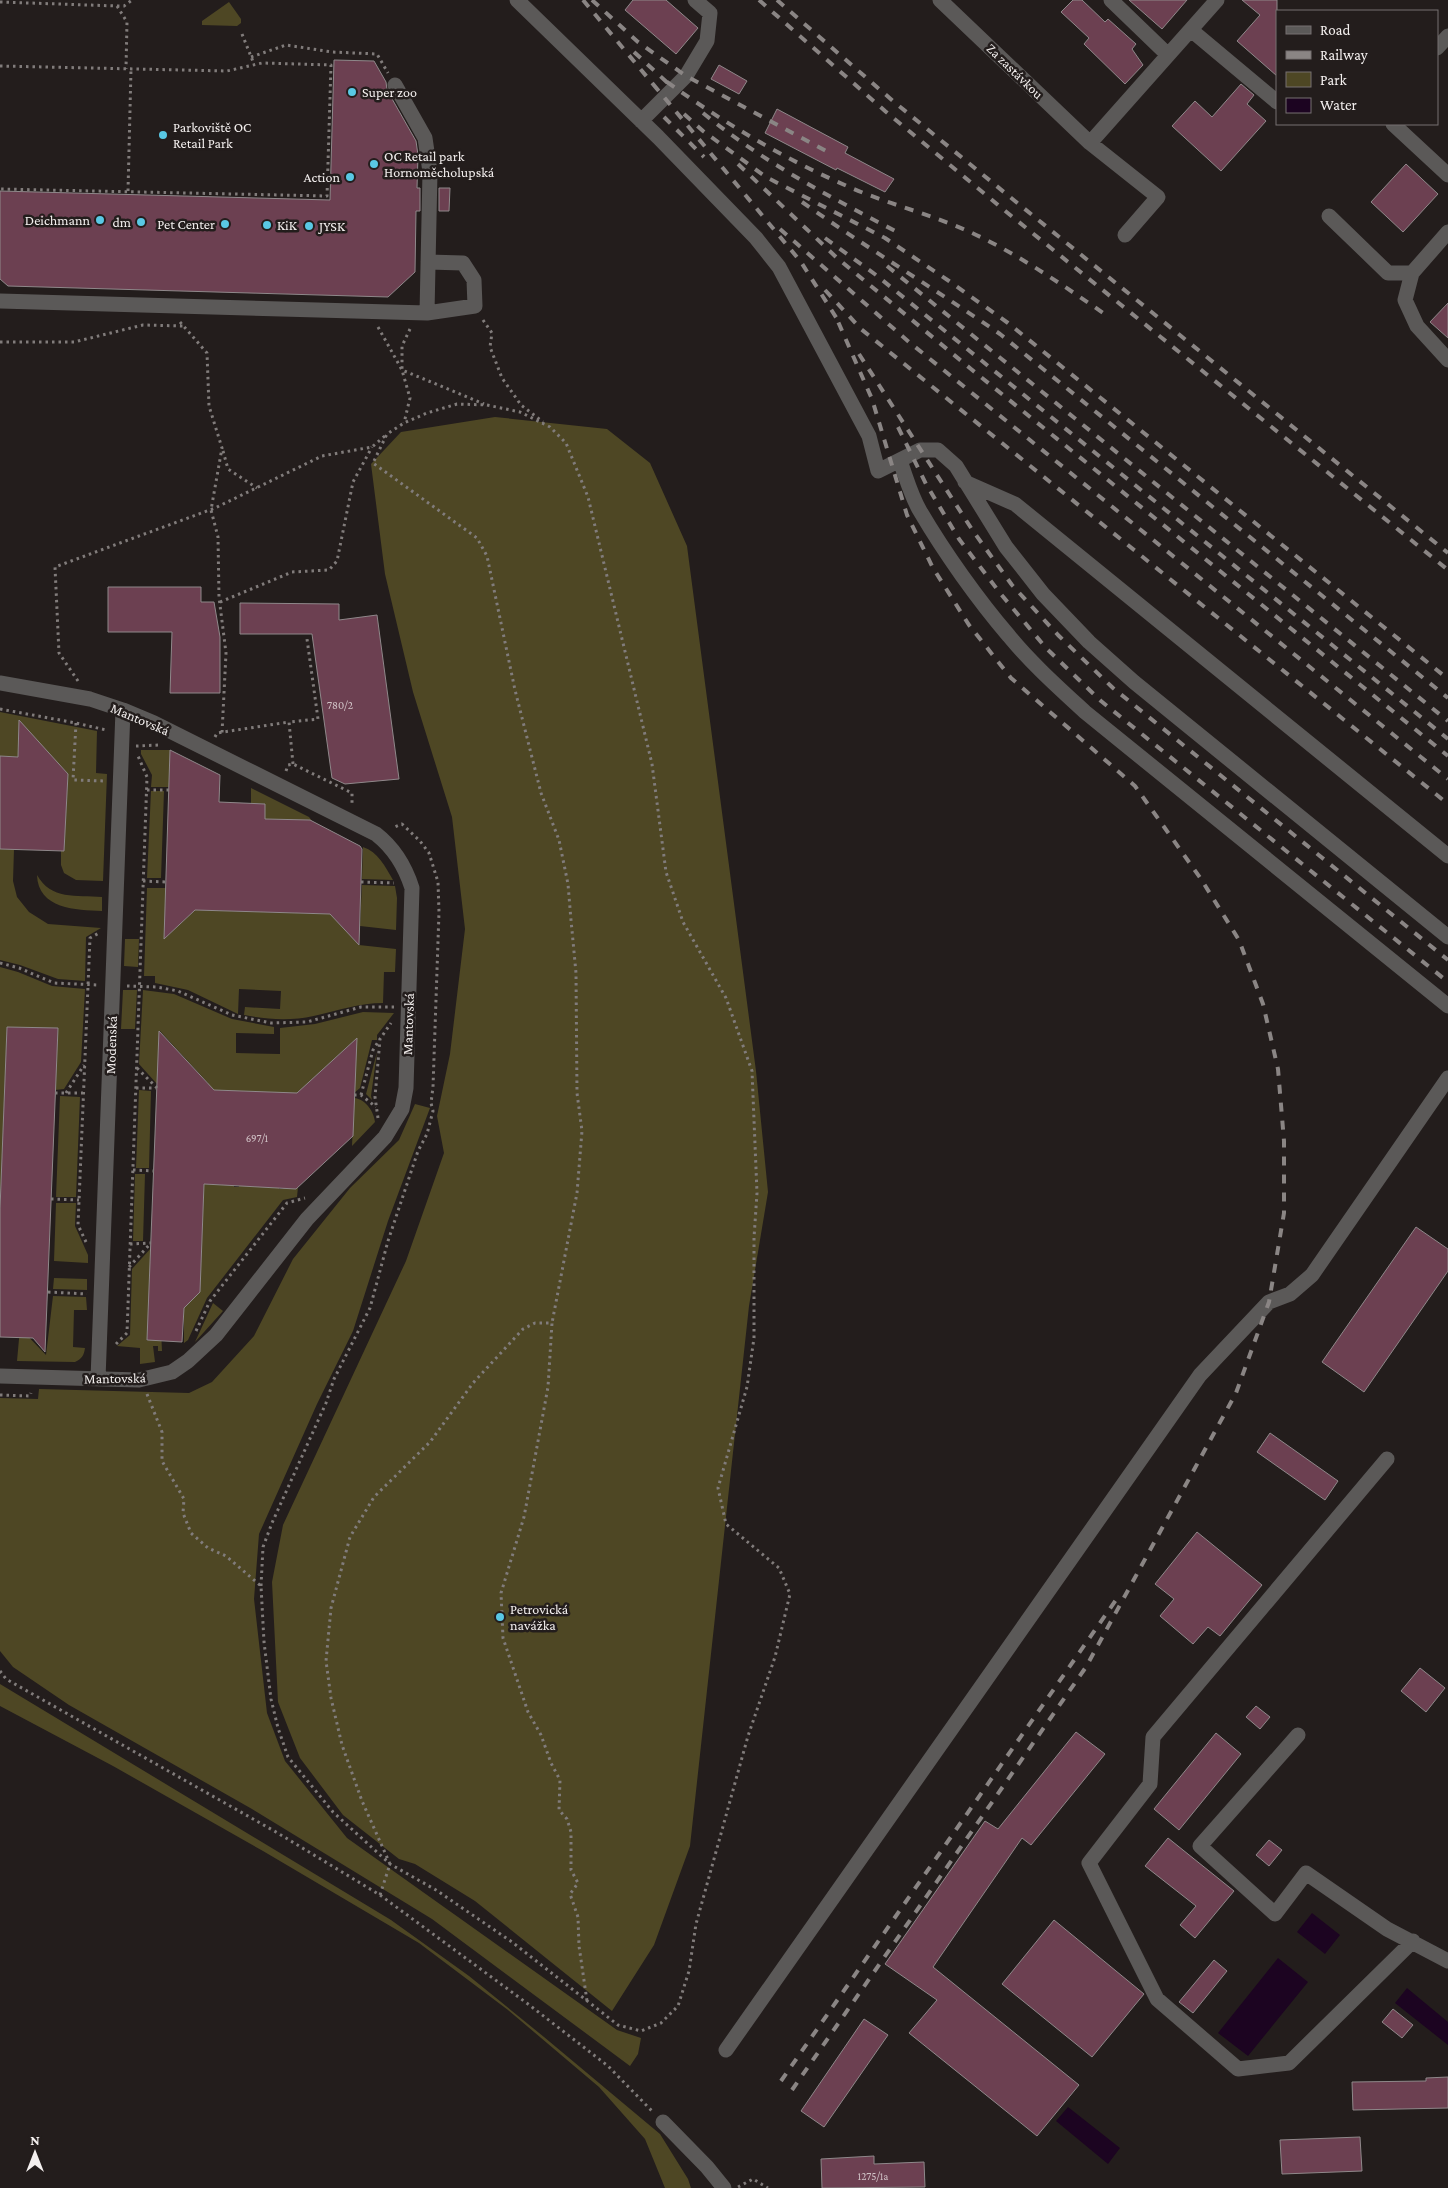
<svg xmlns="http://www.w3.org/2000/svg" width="1448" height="2188" viewBox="0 0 1448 2188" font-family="'Crimson Pro',serif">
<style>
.green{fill:#4e4724}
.water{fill:#1c0421}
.building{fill:#6c4051;stroke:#8f888a}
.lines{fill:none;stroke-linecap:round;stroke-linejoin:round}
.path{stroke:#817c7b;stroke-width:3;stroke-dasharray:2.5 4;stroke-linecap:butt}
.minor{stroke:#5b5958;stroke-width:15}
.rail{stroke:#8a8584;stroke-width:4;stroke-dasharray:9 9;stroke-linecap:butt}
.poi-dot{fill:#59c8e4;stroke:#231d1c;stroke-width:2}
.labels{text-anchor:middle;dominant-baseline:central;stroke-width:5;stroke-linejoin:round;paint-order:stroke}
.number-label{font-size:11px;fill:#d1c3c7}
.street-label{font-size:14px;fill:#f3efee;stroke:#231d1c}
.poi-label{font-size:14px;fill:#f3efee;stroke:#231d1c;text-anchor:start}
</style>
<rect width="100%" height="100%" fill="#231d1c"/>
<path class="green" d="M 229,2 L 241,19 L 241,23 L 237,26 L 202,25 L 202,21 Z
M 495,417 L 607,429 L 650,463 L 687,546 L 756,1071 L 768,1192 L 749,1306 L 690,1846 L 654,1945 L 612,2011 L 475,1901 L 415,1864 L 399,1859 L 343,1815 L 300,1758 L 278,1702 L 272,1582 L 283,1525 L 406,1261 L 444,1153 L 437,1116 L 450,1054 L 465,929 L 452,817 L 413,692 L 385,574 L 371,464 L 401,432 Z
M 0,712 L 97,731 L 96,773 L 107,774 L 103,881 L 76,880 L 64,873 L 61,865 L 61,851 L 64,851 L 68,774 L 19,721 L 18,757 L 0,756 Z
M 141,750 L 170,750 L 169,787 L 151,787 L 152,775 L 141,754 Z
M 251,788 L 309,817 L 312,821 L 265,819 L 265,804 L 251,803 Z
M 151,791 L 164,791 L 161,878 L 147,878 Z
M 363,847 C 378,852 385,866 393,880 L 362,879 Z
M 0,849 L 14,849 L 13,881 L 17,897 L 29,912 L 48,924 L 101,928 L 86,937 L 85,981 L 58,979 L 20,965 L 0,960 Z
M 37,875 C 51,900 76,895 102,897 L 102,911 C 76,910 38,909 37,875 Z
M 362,885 L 395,886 L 397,898 L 396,930 L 360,926 Z
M 147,888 L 166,888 L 164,939 L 195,910 L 330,914 L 359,945 L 396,949 L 395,972 L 384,972 L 383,1003 C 359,1003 340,1010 318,1015 C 294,1021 269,1020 244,1015 L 245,1007 L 280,1009 L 281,991 L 239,989 L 238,1014 L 188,990 L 155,983 L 155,976 L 144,976 Z
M 125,939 L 139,939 L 138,967 L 124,966 Z
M 0,967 L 18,972 L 52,986 L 85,989 L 81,1062 L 64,1089 L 55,1090 L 58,1029 L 7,1027 L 0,1209 Z
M 123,990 L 137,990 L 135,1029 L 121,1029 Z
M 143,990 L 174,994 L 232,1019 L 274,1027 L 274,1034 L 236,1033 L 236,1053 L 280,1054 L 280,1028 L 315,1024 L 363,1012 L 394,1013 L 377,1035 L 377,1040 L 372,1040 L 360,1088 L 354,1093 L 356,1039 L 304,1087 L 304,1094 L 208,1090 L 208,1083 L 160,1031 L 157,1084 L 139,1064 Z
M 377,1052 L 371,1096 L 372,1100 L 366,1094 Z
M 139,1090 L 151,1091 L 149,1168 L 136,1168 Z
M 60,1096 L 80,1097 L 76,1197 L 56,1197 Z
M 354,1098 C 366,1099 374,1112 375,1122 L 352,1146 Z
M 415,1104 L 430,1108 L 388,1221 L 353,1331 L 317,1404 L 259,1534 L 254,1599 L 267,1713 L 285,1761 L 347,1838 L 617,2030 L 641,2038 L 638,2054 L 630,2066 L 432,1919 L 252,1809 L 69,1705 L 13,1667 L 0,1651 L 0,1398 L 38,1399 L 39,1389 L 189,1393 L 212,1382 L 254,1336 L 293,1259 L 350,1188 L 399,1140 Z
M 135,1174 L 145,1174 L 143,1241 L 133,1241 Z
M 204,1184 L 234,1185 L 234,1187 L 239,1187 L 239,1185 L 279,1187 L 279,1189 L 283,1189 L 284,1187 L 298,1187 L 297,1197 L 283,1200 L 207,1298 L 188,1340 L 184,1343 L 184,1308 L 200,1292 Z
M 56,1203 L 76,1203 L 75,1226 L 88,1255 L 88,1263 L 54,1261 Z
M 151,1248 L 147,1341 L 161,1330 L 162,1351 L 158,1351 L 158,1346 L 153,1346 L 155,1362 L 140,1364 L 140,1348 L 117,1346 L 130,1335 L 132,1269 Z
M 54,1278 L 87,1279 L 87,1290 L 53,1289 Z
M 53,1296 L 86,1297 L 87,1310 L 74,1310 L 73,1347 L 85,1348 C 84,1355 82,1359 75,1362 L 17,1361 L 20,1328 L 46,1355 Z
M 213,1303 L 223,1311 L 195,1342 Z
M 0,1684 L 391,1920 L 469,1976 L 544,2037 L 660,2134 L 688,2179 L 691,2188 L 665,2188 L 645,2139 L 599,2087 L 508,2010 L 419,1943 L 263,1851 L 113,1766 L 0,1706 Z"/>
<path class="water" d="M 1312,1913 L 1340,1935 L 1325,1954 L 1297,1932 Z
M 1278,1958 L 1308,1982 L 1248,2056 L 1218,2033 Z
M 1407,1988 L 1448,2022 L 1448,2045 L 1395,2003 Z
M 1068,2107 L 1120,2148 L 1108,2164 L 1056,2121 Z"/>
<path class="building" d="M 633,0 L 666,0 L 698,28 L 676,54 L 625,10 Z
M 1073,0 L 1082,0 L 1105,22 L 1108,19 L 1136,44 L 1132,49 L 1143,65 L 1125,84 L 1084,44 L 1089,38 L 1061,12 Z
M 1129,0 L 1187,0 L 1162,29 Z
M 1242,0 L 1277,0 L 1277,76 L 1237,41 L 1260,15 Z
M 334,60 L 374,61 L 386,82 L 387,90 L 416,141 L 418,155 L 417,188 L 420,188 L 420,211 L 416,211 L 415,272 L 388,297 L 8,286 L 0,279 L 0,191 L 330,200 Z
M 719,65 L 747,81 L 739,94 L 711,79 Z
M 1241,84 L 1254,95 L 1247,104 L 1266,121 L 1221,171 L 1172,126 L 1195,101 L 1212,117 Z
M 777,109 L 848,147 L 845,153 L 894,179 L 885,192 L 837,168 L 836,170 L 765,133 Z
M 1406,164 L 1438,194 L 1403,232 L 1371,202 Z
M 439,188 L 450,188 L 449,211 L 439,211 Z
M 1448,303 L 1448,338 L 1430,322 Z
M 108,587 L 201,587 L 201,602 L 214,602 L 220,637 L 220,693 L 170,693 L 172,632 L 108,632 Z
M 240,603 L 339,604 L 339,620 L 377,615 L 399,779 L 345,784 L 332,778 L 312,634 L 240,634 Z
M 19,720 L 68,774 L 64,851 L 0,849 L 0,756 L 18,757 Z
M 170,750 L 220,775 L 219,802 L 265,804 L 265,819 L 310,820 L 360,846 L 362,849 L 359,945 L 330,914 L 195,910 L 164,939 Z
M 7,1027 L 58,1028 L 45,1352 L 33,1338 L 0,1337 L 0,1209 Z
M 159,1031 L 214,1090 L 297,1093 L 357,1038 L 353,1136 L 296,1189 L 204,1184 L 200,1292 L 184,1308 L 182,1342 L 147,1340 Z
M 1416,1227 L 1448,1249 L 1448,1271 L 1364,1392 L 1322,1362 Z
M 1270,1433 L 1338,1481 L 1325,1500 L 1257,1452 Z
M 1197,1532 L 1262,1585 L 1220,1636 L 1208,1627 L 1193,1644 L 1160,1616 L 1174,1599 L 1155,1584 Z
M 1420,1668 L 1445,1688 L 1426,1712 L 1401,1691 Z
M 1256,1706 L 1270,1717 L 1260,1729 L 1246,1717 Z
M 1076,1732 L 1105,1754 L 1031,1845 L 1022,1838 L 933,1967 L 1079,2085 L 1037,2136 L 909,2033 L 937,2000 L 885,1964 L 985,1821 L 998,1829 Z
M 1216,1733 L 1241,1754 L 1179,1830 L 1154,1809 Z
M 1168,1838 L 1234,1891 L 1195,1938 L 1180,1925 L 1196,1906 L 1145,1866 Z
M 1269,1840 L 1282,1850 L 1269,1866 L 1256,1855 Z
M 1054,1920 L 1144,1994 L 1092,2057 L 1002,1984 Z
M 1214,1960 L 1227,1971 L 1193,2013 L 1179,2002 Z
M 1393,2009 L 1413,2025 L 1402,2038 L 1382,2022 Z
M 864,2019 L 888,2035 L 824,2127 L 801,2111 Z
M 1448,2077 L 1448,2108 L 1353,2110 L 1352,2082 L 1426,2081 L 1426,2078 Z
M 1360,2137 L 1362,2171 L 1282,2174 L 1280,2140 Z
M 874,2156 L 874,2164 L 924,2162 L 925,2187 L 822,2188 L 821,2159 Z"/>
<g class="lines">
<path class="path" d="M 0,2 L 117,6 L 124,6 L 132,0
M 117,6 L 127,22 L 126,69
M 242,34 L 254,64
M 251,57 L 286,45 L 332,52 L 377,54 L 388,73
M 0,66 L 227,71 L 262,63 L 331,65 L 327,196 L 0,189
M 128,191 L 131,69
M 483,320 L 492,333 L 490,347 L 502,378 L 521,405 L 543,422
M 180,322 L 207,353 L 209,406 L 222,448 L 211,510 L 218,537 L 219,597 L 226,653 L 222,733
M 378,327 L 402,370 L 410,398 L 404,423
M 410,329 L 402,346 L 402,370 L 484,404
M 0,342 L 74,342 L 143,325 L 183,326
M 223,451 L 228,469 L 257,488
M 220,602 L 292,572 L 329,570 L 337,561 L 353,482 L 372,447
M 78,681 L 59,653 L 55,567 L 215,508 L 322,456 L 372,447 L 386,435
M 0,709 L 76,723 L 106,730
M 76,723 L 73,780 L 106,781
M 215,737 L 217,733 L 289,722
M 136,746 L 160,745
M 293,764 L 289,722 L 318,719 L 307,639
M 286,771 L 288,765 L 293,764 L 352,793 L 352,805
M 147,790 L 169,790
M 143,881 L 166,882
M 361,882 L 394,883
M 0,963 L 19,968 L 54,983 L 98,985
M 127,986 L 157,987 L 178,991 L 232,1015 L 271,1023 L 307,1022 L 361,1007 L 394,1007
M 137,1068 L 157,1088
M 136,1088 L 156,1088
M 55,1093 L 83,1093
M 66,1093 L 84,1065
M 354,1095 L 361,1095 L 376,1107
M 361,1095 L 373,1050 L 380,1039
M 378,1118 L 375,1097 L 380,1039 L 391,1023
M 133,1170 L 154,1171
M 51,1199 L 79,1200
M 86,1242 L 78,1225 L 90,938 L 99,933
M 130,1244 L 151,1243
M 129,1267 L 151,1243
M 48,1292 L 87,1294
M 196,1331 L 210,1301 L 287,1203 L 305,1198
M 116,1344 L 127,1333 L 147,777 L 138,756
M 147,1394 L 162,1432 L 162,1461 L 184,1499 L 183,1513 L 191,1533 L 208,1548 L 226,1556 L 261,1586 L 264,1642 L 271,1699 L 278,1728 L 288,1757 L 333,1812 L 390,1864 L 436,1890 L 512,1942 L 618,2025 L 641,2031 L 661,2023 L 678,2006 L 689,1971 L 696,1924 L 748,1736 L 775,1657 L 790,1594 L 779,1568 L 726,1524 L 718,1488 L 747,1387 L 754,1338 L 754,1238 L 757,1193 L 752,1071 L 726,998 L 683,922 L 666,872 L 652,764 L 588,497 L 566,443 L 550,427 L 520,412 L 487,405 L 457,404 L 427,413 L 404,423 L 387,434 L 373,463 L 477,538 L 487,556 L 515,690 L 541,793 L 559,840 L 568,884 L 571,920 L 576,973 L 577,1093 L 582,1131 L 577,1193 L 552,1323
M 0,1395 L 30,1396 L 31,1393
M 261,1586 L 263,1547 L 272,1523 L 326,1403 L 334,1379 L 370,1308 L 388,1241 L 418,1151 L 427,1134 L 433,1111 L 431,1103 L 433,1087 L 439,912 L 438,882 L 429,853 L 420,841 L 402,824 L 392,828
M 0,1671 L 6,1679 L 276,1832 L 380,1895 L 528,2004 L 608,2066 L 652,2111
M 380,1895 L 390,1864 L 362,1801 L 342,1745 L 331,1698 L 326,1661 L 331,1608 L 350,1537 L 374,1497 L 430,1442 L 473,1383 L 523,1329 L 535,1323 L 552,1323 L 548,1387 L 524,1517 L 501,1593 L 503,1638 L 528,1712 L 541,1735 L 551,1763 L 560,1780 L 559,1810 L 567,1819 L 571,1832 L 571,1870 L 578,1883 L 570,1894 L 578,1917 L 579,1946 L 587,2001
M 738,2187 L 753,2179 L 768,2188"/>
<path class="minor" d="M 517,0 L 658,137 L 756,238 L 779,267 L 869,436 L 878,471 L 920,450 L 938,450 L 956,466 L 1006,547 L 1043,594 L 1089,642 L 1134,682 L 1448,937
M 940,0 L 1090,143 L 1158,197 L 1125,235
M 1111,0 L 1168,55
M 1191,30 L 1277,102
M 1437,48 L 1448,36
M 641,121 L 686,76 L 707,41 L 710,13 L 695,0
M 1393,124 L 1448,175
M 1090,143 L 1217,0
M 1329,216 L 1388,273 L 1412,273
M 1448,232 L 1412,273 L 1405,300 L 1417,326 L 1448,360
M 0,301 L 427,313 L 430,172 L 425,138 L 395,85
M 427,313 L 475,306 L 474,280 L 463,263 L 428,262
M 900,461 C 906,477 911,496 920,511 C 944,552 978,600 1009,636 C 1032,664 1059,688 1085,712 L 1448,1006
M 965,482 L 1015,504 L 1448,856
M 0,683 L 90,699 L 123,710 L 154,723 L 376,834 C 394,848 405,866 412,888 L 406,1088 L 402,1109 L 385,1137 L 307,1219 L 216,1335 L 188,1361 L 172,1372 L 139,1380 L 0,1376
M 98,1379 L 123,710
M 1387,1459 L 1153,1737 L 1150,1784 L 1089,1863 L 1157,1999 L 1238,2069 L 1289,2063 L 1413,1941
M 1298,1735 L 1200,1846 L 1275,1914 L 1306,1873 L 1387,1929 L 1448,1961
M 726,2050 L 1200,1375 L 1269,1302 L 1290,1294 L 1312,1275 L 1448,1078
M 663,2122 L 707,2167 L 724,2188"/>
<path class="rail" d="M 583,0 L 657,89
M 592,0 L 638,42 L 686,76 L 828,152
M 759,0 L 885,111 L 1004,210 L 1448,570
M 777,0 L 893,101 L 1010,197 L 1448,553
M 634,52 L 671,86
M 667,82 C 723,122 784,159 847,186 C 887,204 931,214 970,232 C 1020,255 1064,286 1109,317
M 653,84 L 801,262 L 839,322
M 703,113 C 764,163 832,198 901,234
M 684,114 L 703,131 L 766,177 L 885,238 L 949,281 L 1008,323 L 1448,679
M 664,117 L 704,157
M 738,164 L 836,257 L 971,369 L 1448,756
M 802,202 C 867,248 935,289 1000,334 L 1448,698
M 780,229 L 909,342 L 1448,779
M 825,238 L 876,275 L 1448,739
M 887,266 L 1448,721
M 825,290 L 861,329 L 1448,804
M 859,354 L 973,531 L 1012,585 L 1058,635 L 1113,688 L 1448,960
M 898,427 L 926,484 L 959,539 L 1000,593 L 1046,648 L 1101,701 L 1448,982
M 781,2081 L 1118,1597
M 792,2090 L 1086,1667 L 1236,1393 L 1269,1302 L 1284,1213 L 1284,1141 L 1278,1069 L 1263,1004 L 1239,940 L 1201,879 L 1135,786 L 1011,678 L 969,625 L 933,568 L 907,515 L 872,399 L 836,317"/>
</g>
<g class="poi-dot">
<circle cx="352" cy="92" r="5"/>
<circle cx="163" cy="135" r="5"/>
<circle cx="374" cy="164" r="5"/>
<circle cx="350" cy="177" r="5"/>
<circle cx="100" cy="220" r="5"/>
<circle cx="141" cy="222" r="5"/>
<circle cx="225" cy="224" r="5"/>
<circle cx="267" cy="225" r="5"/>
<circle cx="309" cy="226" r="5"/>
<circle cx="500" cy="1617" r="5"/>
</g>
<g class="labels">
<g class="number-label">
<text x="340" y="705">780/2</text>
<text x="257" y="1138">697/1</text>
<text x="873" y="2176">1275/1a</text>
</g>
<g class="street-label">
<text transform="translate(1015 71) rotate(44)">Za zastávkou</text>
<text transform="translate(140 719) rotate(23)">Mantovská</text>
<text transform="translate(408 1024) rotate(-88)">Mantovská</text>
<text transform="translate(111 1045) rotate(-88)">Modenská</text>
<text transform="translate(115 1378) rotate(-1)">Mantovská</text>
</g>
<g class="poi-label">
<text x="362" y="92">Super zoo</text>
<text x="173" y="127">Parkoviště OC<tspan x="173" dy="16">Retail Park</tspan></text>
<text x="384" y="156">OC Retail park<tspan x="384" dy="16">Hornoměcholupská</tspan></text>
<text x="340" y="177" text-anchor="end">Action</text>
<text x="90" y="220" text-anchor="end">Deichmann</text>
<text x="131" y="222" text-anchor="end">dm</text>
<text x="215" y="224" text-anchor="end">Pet Center</text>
<text x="277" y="225">KiK</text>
<text x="319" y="226">JYSK</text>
<text x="510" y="1609">Petrovická<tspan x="510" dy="16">navážka</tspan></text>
</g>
</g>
<rect x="1276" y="10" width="162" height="115" fill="#231d1c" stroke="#767170"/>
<rect x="1286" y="26" width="25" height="8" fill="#5b5958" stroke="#767170"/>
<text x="1320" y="35" font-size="15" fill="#f3efee">Road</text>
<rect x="1286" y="51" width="25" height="8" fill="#8a8584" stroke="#767170"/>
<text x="1320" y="60" font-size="15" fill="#f3efee">Railway</text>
<rect x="1286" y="72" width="25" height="15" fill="#4e4724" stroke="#767170"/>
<text x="1320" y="85" font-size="15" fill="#f3efee">Park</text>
<rect x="1286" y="98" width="25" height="15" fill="#1c0421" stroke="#767170"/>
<text x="1320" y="110" font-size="15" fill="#f3efee">Water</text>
<g transform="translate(35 2153)" stroke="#231d1c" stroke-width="4" paint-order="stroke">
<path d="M0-4L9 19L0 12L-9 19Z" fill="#f3efee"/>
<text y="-8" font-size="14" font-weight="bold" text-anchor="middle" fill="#f3efee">N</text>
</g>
</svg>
